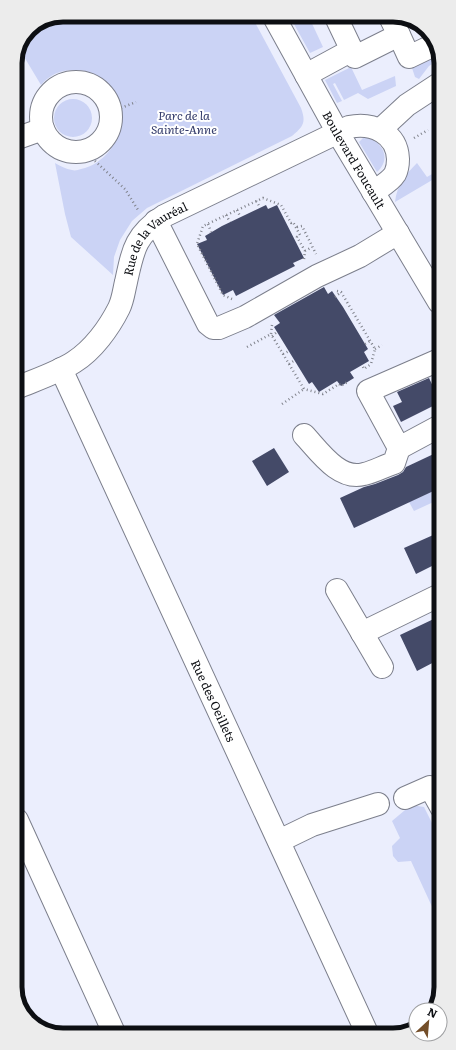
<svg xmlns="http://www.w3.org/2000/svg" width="456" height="1050" viewBox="0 0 456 1050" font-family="Literata,serif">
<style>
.green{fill:#cbd3f5}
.building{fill:#444a68}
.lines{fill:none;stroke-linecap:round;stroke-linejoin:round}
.minor-casing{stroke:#7c7f8c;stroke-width:24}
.path{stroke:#80838c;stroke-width:2.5;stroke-dasharray:1 3;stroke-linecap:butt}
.minor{stroke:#fff;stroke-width:22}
.labels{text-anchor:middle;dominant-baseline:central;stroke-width:4;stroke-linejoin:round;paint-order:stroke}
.park-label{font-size:12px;font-style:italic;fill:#343c6b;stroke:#fff}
.street-label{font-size:12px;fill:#0d0f13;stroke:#fff}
.rim{fill:none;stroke:#0d0f13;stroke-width:5}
</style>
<rect width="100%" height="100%" fill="#ebeefd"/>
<path class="green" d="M 63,15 L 251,15 L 301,108 C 306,122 304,126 292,136 L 147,208 L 132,221 L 120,240 L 114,257 L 113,275 L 71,237 L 65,214 L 55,163 C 60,166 66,169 72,170 C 75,171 78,170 81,169 C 104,165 123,139 122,115 C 121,103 115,94 108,85 C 99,75 89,70 76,70 C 62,69 50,74 41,85 L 20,50 L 29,29 Z
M 289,15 L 308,15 L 323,47 L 310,53 Z
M 439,56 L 439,60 L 429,66 L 419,79 L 415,77 L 412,68 Z
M 351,67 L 362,90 L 395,76 L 396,86 L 368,99 L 358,93 L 344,100 L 335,83 L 333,84 L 342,101 L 337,103 L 325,80 Z
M54 118a19 19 0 1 1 38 0a19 19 0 1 1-38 0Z
M 368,137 C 384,144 391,159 377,172 L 359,142 L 363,138 Z
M 417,163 L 427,177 L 439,170 L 439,176 L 395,202 C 397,185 405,175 417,163 Z
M 440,488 L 440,499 L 414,511 L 409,502 Z
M 411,805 L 424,807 L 441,841 L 441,908 L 434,911 L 411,861 L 398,862 L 393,856 L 392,846 L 400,838 L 392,821 Z"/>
<path class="building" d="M 266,205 L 268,209 L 277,205 L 304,258 L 293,263 L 295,266 L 236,296 L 233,290 L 223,295 L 197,244 L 207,240 L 205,236 L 222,226 Z
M 324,287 L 328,294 L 332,291 L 343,307 L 368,349 L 364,352 L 369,361 L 350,372 L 354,378 L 341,386 L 337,381 L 319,392 L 312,382 L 309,384 L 274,327 L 280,323 L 274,315 Z
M 429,378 L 439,399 L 439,403 L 401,422 L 393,406 L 402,402 L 397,392 Z
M 274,448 L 289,472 L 267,486 L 252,461 Z
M 440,451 L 440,488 L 354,528 L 340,498 L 364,487 L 375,484 L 398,475 L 403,472 L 406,467 Z
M 440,532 L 440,562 L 416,574 L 404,548 Z
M 440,616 L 440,659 L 417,671 L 400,635 Z"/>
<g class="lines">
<g class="minor-casing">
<g id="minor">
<path id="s1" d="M 273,15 L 338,133 L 439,302"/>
<path d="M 335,15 L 355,57 L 399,35 L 389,15"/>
<path d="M 399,35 L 409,57 L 436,44"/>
<path d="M 306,75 L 352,50"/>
<circle cx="76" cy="117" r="35"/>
<path d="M 380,130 L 407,105 L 439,84"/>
<path d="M 15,139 L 43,129"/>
<path d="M 156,221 L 208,324 L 213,328 L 219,328 L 245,317 L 317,276 L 360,256 L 398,233"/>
<path d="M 439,360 L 368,391 L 399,448 L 440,426"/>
<path id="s2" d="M 61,369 L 367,1033"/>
<path id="s3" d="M 16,388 C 35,380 57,373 74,362 C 93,350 109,328 119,308 C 123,300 124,290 126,282 C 133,250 135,235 164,216 L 349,127 C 372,122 397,133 398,159 C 398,165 397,170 395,174 C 390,182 380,187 373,192"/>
<path d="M 304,435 C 319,451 339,481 364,474 C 374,472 384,466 394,463 L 399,448"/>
<path d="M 337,590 L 382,667"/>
<path d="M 362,633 L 440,595"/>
<path d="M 405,798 L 430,787 L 441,807"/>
<path d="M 17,820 L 115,1035"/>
<path d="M 279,841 L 312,825 L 378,804"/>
</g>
</g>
<path class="path" d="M 121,108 L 136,102
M 414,138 L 428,130
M 95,161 L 125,189 L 138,210
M 256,201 L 260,207
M 237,210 L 240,216
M 226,215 L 230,222
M 208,224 L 211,232
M 436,225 L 439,231
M 297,227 L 302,226 L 316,254
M 304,259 L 305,251 L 312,247
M 337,291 L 341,292 L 375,349 L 371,364 L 364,369 L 362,365
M 335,297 L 341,292
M 232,299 L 223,295 L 197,244 L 203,226 L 263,198 L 281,205 L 291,223 L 293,222 L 300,235 L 297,237 L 305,251
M 272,325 L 271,334 L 304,389 L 323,394 L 339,384 L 341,386 L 349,381
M 272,336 L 277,332
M 365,344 L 370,341
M 247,347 L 271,334
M 375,349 L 382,345
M 283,354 L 289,351
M 289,364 L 295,360
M 435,390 L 438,389 L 439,391
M 282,404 L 304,389"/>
<use href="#minor" class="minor"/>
</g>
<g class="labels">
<g class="park-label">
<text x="184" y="115">Parc de la<tspan x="184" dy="14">Sainte-Anne</tspan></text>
</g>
<g class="street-label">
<text stroke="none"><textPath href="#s1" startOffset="166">Boulevard Foucault</textPath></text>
<text stroke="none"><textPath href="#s3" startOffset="217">Rue de la Vauréal</textPath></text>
<text stroke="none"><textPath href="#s2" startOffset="365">Rue des Oeillets</textPath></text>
</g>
</g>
<path d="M0 0H456V1050H0ZM63 22H393A41 41 0 0 1 434 63V987A41 41 0 0 1 393 1028H63A41 41 0 0 1 22 987V63A41 41 0 0 1 63 22Z" fill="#ececec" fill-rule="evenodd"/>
<path class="rim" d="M63 22H393A41 41 0 0 1 434 63V987A41 41 0 0 1 393 1028H63A41 41 0 0 1 22 987V63A41 41 0 0 1 63 22Z"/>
<g transform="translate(428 1022) rotate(26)"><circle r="19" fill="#ffffff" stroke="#9e9fa1"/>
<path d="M0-3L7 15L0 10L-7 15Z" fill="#734e29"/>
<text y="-6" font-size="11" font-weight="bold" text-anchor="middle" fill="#0d0f13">N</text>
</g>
</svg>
